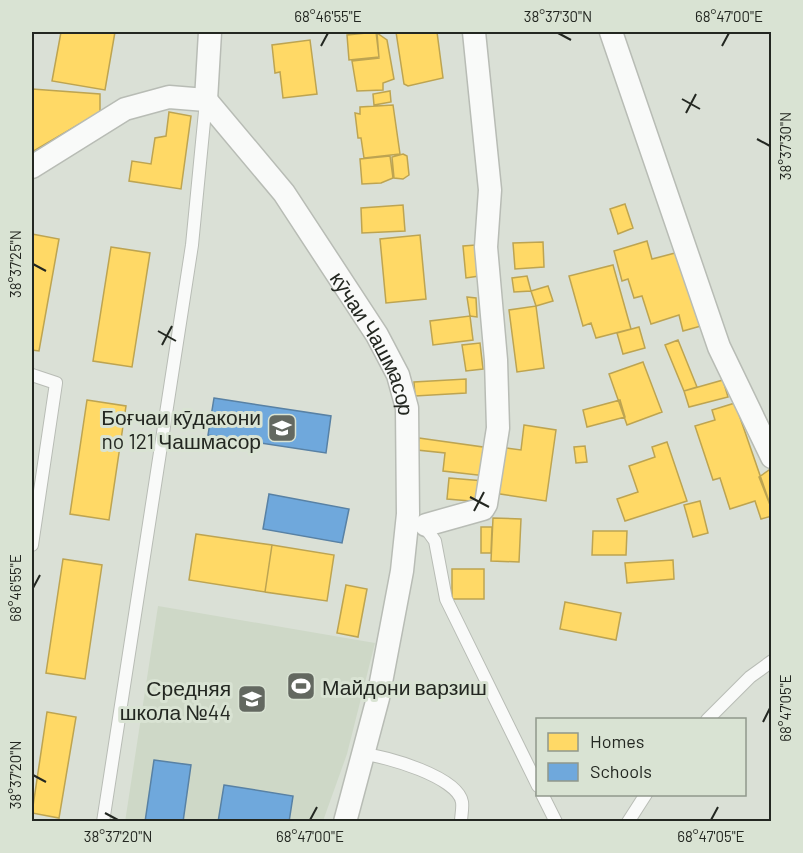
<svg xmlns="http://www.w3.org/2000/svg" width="803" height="853" viewBox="0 0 803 853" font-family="Barlow,sans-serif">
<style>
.built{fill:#ced8c7}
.homes{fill:#ffd966;stroke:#bda451;stroke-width:1.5}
.schools{fill:#6fa8dc;stroke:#5881a4;stroke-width:1.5}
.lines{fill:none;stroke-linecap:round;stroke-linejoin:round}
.lane-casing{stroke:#b8bcb5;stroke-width:14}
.street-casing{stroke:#b8bcb5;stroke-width:25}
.lane{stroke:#f9faf9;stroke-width:12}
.street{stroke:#f9faf9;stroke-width:22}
.ticks{fill:none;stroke:#232721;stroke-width:2}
.labels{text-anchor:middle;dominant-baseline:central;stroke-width:6;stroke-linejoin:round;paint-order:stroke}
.street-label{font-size:21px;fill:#232721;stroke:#d9e3d3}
.poi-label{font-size:21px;fill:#232721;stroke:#d9e3d3;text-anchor:end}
.neatline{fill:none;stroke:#232721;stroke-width:2}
.ticks-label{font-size:15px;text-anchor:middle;fill:#232721}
</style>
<rect width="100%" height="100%" fill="#dae0d6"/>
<path class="built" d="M 158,606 L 375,643 L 347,754 L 323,821 L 125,822 Z"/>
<path class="homes" d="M 61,32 L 115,32 L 105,90 L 52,81 Z
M 376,32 L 379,57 L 349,60 L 347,35 Z
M 396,32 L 437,32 L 443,78 L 408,86 L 404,84 Z
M 377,33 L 387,40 L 394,79 L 383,83 L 383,90 L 357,91 L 352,61 L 379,58 Z
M 310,40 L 317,94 L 283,98 L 280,72 L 275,73 L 272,45 Z
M 32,89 L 100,94 L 100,112 L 32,152 Z
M 390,91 L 391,102 L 374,105 L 373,94 Z
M 393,105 L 400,154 L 364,158 L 361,138 L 358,138 L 355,113 L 360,114 L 360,107 Z
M 169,112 L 191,116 L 181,189 L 129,181 L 132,161 L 151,164 L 155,138 L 166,136 Z
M 403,154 L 407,156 L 409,175 L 403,179 L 394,178 L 392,157 Z
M 390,156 L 393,178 L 381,183 L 362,184 L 360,159 Z
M 625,204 L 633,228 L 618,234 L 610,209 Z
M 403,205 L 405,231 L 362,233 L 361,208 Z
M 32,234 L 59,239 L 39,351 L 32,350 Z
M 420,235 L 426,299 L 386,303 L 380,239 Z
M 647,241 L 652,259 L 679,252 L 701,326 L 683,331 L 679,315 L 651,324 L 642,296 L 634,298 L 628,279 L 622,281 L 614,251 Z
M 543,242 L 544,267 L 515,269 L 513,243 Z
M 476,245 L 479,276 L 466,278 L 463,246 Z
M 111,247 L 150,253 L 132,367 L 93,361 Z
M 613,265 L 631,329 L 596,338 L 591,323 L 583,326 L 569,276 Z
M 527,276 L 531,291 L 514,292 L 512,278 Z
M 548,286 L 553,301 L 536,306 L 531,291 Z
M 467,297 L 476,298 L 477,317 L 470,316 Z
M 536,306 L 544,368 L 517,372 L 509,310 Z
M 470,316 L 473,340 L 433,345 L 430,321 Z
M 639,327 L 645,348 L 623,354 L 617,333 Z
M 678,340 L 697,387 L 684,391 L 665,345 Z
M 480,343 L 483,369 L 466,371 L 462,345 Z
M 643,362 L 662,412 L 627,425 L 609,374 Z
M 466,379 L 466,393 L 415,396 L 414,382 Z
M 723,380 L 728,397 L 689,407 L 684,391 Z
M 87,400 L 126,406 L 109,520 L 70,514 Z
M 620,400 L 625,417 L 587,427 L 583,410 Z
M 735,403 L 772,510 L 772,516 L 761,519 L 755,501 L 730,509 L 720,478 L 713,480 L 695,426 L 715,420 L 712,410 Z
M 524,425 L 556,430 L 546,501 L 494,493 L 500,447 L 521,450 Z
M 419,438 L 490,448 L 486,476 L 443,471 L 445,453 L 417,450 Z
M 667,442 L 687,501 L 625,521 L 617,499 L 638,492 L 629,466 L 655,457 L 652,447 Z
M 585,446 L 587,462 L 576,463 L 574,447 Z
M 772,468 L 772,510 L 759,477 Z
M 449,478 L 484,481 L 482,502 L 447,499 Z
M 700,501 L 708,533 L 693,537 L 684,505 Z
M 493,518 L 521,519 L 519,562 L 491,561 Z
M 481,527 L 492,527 L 491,553 L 481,553 Z
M 593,531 L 627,531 L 626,555 L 592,555 Z
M 196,534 L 272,545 L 265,592 L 189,580 Z
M 272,545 L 334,555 L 327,601 L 265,592 Z
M 63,559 L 102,565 L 85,679 L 46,673 Z
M 673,560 L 674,579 L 627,583 L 625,563 Z
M 452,569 L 484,569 L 484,599 L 452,599 Z
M 346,585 L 367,589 L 358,637 L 337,633 Z
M 565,602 L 621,613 L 616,640 L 560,629 Z
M 47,712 L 76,717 L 59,818 L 32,813 Z"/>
<path class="schools" d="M 214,398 L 331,416 L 326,453 L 208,435 Z
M 269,494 L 349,509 L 342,543 L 263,529 Z
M 154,760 L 191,765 L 183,822 L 145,822 Z
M 224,785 L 293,796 L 289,822 L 218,822 Z"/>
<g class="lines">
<g class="lane-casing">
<path id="lane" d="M 32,375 L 56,383 L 32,545
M 422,523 L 435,541 L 446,599 L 538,786
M 707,720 L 750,677 L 772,661
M 363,754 C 386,756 458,777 462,802 C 463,808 461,816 461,822
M 542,794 L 556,822
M 103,822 L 192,245 L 206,101
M 628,822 L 646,794"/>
</g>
<g class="street-casing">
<g id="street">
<path d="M 611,32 L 719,347 L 772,457"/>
<path d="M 206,100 L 210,32"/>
<path id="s1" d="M 32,167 L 125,109 L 169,97 L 206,100 L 284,193 L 377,335 L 398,375 L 407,408 L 408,514 L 402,571 L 378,698 L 345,822"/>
<path d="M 426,525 L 483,509 L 486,504 L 498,428 L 496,360 L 486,247 L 490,190 L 474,32"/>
</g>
</g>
<use href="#lane" class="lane"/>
<use href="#street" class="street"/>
</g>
<path class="ticks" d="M 558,33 L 571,40M 321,46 L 328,33M 722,46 L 729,33M 682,99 L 700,109M 686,113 L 696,94M 757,139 L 770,146M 33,264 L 46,271M 158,331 L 176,341M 162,345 L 172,326M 470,497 L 489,507M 474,511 L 484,492M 33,588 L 40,575M 763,722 L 770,708M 33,775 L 46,782M 105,813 L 118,820M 310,820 L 317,807M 711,820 L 718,807"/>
<defs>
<g id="school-square" transform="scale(1.5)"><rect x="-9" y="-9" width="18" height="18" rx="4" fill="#636860" stroke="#d9e3d3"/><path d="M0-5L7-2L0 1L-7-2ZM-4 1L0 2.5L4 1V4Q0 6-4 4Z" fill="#fff"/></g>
<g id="stadium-square" transform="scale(1.5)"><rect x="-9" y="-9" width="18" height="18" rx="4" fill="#636860" stroke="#d9e3d3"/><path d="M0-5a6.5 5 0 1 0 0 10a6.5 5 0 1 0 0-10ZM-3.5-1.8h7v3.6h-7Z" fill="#fff"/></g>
</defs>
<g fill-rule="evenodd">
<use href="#school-square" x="282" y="428"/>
<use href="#stadium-square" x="301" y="686"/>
<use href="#school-square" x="252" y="699"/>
</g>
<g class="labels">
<g class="street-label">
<text stroke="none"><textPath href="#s1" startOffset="490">кӯчаи Чашмасор</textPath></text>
</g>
<g class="poi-label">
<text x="261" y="416">Боғчаи кӯдакони<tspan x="261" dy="24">no 121 Чашмасор</tspan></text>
<text x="322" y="686" text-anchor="start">Майдони варзиш</text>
<text x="231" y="687">Средняя<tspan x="231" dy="24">школа №44</tspan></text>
</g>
</g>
<rect width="803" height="853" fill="none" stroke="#d9e3d3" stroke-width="66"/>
<rect x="536" y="718" width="210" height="78" fill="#d9e3d3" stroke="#90988c" stroke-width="1.5"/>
<rect x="548" y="733" width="30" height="18" fill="#ffd966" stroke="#90988c" stroke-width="1.5"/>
<text x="590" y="748" font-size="18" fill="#232721">Homes</text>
<rect x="548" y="763" width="30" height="18" fill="#6fa8dc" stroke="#90988c" stroke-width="1.5"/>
<text x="590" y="778" font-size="18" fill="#232721">Schools</text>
<rect x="33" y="33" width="737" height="787" class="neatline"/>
<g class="ticks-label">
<text x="328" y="22">68°46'55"E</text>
<text x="558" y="22">38°37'30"N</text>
<text x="729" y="22">68°47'00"E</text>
<text transform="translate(786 146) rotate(-90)" y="5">38°37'30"N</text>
<text transform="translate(16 264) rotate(-90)" y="5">38°37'25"N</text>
<text transform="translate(16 588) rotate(-90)" y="5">68°46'55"E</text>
<text transform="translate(786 708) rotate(-90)" y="5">68°47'05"E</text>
<text transform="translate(16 775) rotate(-90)" y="5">38°37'20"N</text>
<text x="118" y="842">38°37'20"N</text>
<text x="310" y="842">68°47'00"E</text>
<text x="711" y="842">68°47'05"E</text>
</g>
</svg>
